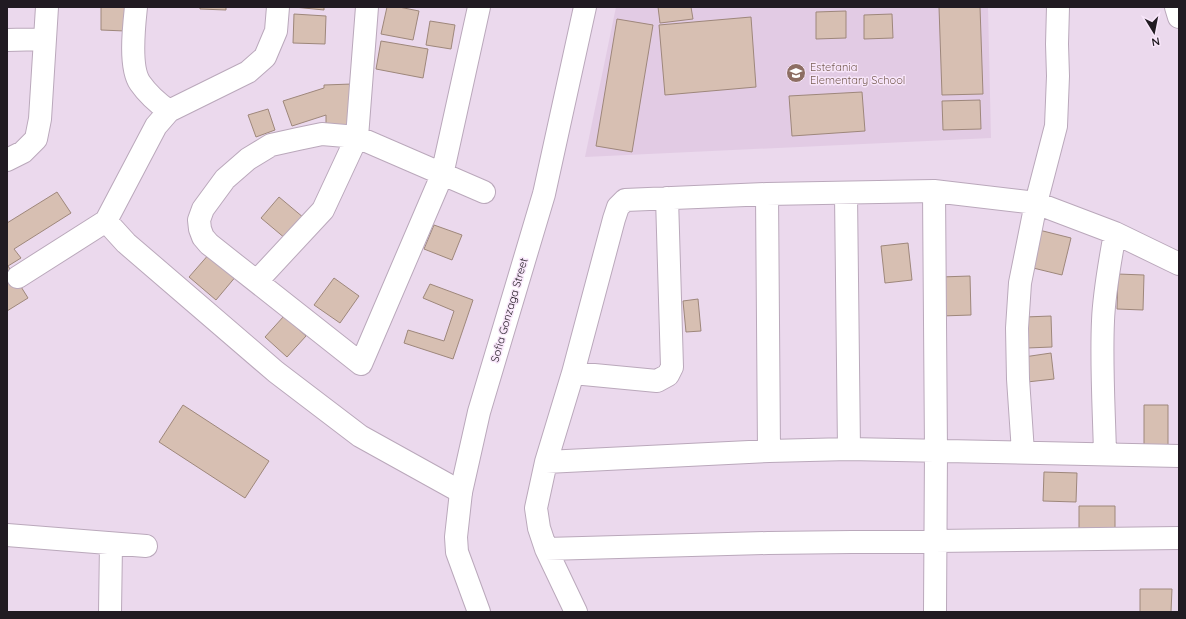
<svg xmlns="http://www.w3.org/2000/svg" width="1186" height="619" viewBox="0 0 1186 619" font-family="Quicksand,sans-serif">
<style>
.built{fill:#e2cbe4}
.building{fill:#d7bfb2;stroke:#9e877b}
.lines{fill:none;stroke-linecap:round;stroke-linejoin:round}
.street-casing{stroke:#baa8bb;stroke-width:24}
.secondary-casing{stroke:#baa8bb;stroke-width:24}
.street{stroke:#fff;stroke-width:22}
.secondary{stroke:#fff;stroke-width:22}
.labels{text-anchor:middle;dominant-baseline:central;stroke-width:3;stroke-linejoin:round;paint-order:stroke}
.education-label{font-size:11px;fill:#785e54;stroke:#f8e6fa;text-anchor:start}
.street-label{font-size:11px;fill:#211b22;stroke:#f8e6fa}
</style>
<rect width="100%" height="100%" fill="#ebd9ed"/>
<path class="built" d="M 616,7 L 988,7 L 991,138 L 585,157 Z"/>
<path class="building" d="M 101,7 L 126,7 L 125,31 L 101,30 Z
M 200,7 L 226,7 L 226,10 L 200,9 Z
M 294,7 L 324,7 L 324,10 Z
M 387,7 L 399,7 L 419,11 L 413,40 L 381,34 Z
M 658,7 L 691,7 L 693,19 L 660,23 Z
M 939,7 L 980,7 L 983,94 L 942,95 Z
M 846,11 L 846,38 L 816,39 L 816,12 Z
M 294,14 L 326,16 L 325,44 L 293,43 Z
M 892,14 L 893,38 L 864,39 L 864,15 Z
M 751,17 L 756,87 L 665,95 L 659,25 Z
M 617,19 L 653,25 L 632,152 L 596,146 Z
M 430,21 L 455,25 L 451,49 L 426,45 Z
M 381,41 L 428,49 L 423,78 L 376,69 Z
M 352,84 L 354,125 L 326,127 L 326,115 L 292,126 L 283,101 L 324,88 L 324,85 Z
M 862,92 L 865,131 L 792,136 L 789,96 Z
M 980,100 L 981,129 L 943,130 L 942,101 Z
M 268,109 L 275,130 L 256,137 L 248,115 Z
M 57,192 L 71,213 L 14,249 L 21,258 L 8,266 L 28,298 L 7,311 L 7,223 Z
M 279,197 L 304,218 L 286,239 L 261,218 Z
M 434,225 L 462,235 L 452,260 L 424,249 Z
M 1039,230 L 1071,238 L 1062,275 L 1029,267 Z
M 908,243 L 912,280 L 885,283 L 881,246 Z
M 210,253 L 237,275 L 216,300 L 189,277 Z
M 1118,274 L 1144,275 L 1143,310 L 1117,309 Z
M 970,276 L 971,315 L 941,316 L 940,277 Z
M 334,278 L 359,296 L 340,323 L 314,305 Z
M 430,284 L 473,300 L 453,359 L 404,343 L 408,330 L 444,341 L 454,311 L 423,298 Z
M 698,299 L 701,331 L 686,332 L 683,301 Z
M 284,316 L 306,336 L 287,357 L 265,337 Z
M 1051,316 L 1052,347 L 1027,348 L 1025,317 Z
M 1051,353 L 1054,379 L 1027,382 L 1024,357 Z
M 183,405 L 269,461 L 245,498 L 159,442 Z
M 1144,405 L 1168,405 L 1168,445 L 1144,445 Z
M 1044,472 L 1077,473 L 1076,502 L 1043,501 Z
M 1079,506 L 1115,506 L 1115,537 L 1079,537 Z
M 1140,589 L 1172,589 L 1171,612 L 1140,612 Z"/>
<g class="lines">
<g class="street-casing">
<path id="street" d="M 136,7 C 134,26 129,67 140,83 C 147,93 159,104 169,111
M 479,7 L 442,175 L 361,364 L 209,244 L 203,237 L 200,229 L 199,220 L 203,209 L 225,179 L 248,159 L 271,145 L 298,139 L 322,134 L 357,137 L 484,192
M 1176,7 L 1179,17
M 7,40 L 45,39
M 7,160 L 23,152 L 36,139 L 40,119 L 47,7
M 934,191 L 936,451 L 935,612
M 767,194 L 769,451
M 846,194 L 849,449
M 106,221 L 126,243 L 276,372 L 360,436 L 461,492
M 18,277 L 106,221 L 156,126 L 169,111 L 248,72 L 265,57 L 276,31 L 278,7
M 257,281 L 323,210 L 357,137 L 367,7
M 573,373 L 657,381 L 668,375 L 672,367 L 667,198
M 1023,452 L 1018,379 L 1017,328 L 1020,283 L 1036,203 L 1056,126 L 1058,76 L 1057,44 L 1058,7
M 1105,454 C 1104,410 1101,365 1103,321 C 1104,292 1110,262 1115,233
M 546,462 L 769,451 L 849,449 L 1179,456
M 7,535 L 146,546
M 546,549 L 768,543 L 1179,538
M 110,612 L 111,544
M 576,612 L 546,549 L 539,528 L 536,508 L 546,462 L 573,373 L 614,219 L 618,207 L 625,200 L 767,194 L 934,191 L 1036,203 L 1115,233 L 1179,264"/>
</g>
<g class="secondary-casing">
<path id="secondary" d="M 479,612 L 457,552 L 456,537 L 461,492 L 479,412 L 544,194 L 585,7"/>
</g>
<use href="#street" class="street"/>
<use href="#secondary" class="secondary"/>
</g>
<defs>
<g id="school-disc" transform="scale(1)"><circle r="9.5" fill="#8d6e63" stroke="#f8e6fa"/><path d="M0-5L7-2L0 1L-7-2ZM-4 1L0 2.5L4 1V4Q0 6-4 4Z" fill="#fff"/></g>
</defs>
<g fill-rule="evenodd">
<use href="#school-disc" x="796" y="73"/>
</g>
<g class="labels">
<g class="education-label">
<text x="810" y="67">Estefania<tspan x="810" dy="13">Elementary School</tspan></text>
</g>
<g class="street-label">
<text transform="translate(509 310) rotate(-74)">Sofia Gonzaga Street</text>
</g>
</g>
<rect width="1186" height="619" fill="none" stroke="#211b22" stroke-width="16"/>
<g transform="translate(1154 32) rotate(170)" stroke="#f8e6fa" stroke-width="3" paint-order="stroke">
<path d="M0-3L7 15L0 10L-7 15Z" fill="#211b22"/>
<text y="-6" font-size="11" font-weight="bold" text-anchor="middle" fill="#211b22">N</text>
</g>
</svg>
